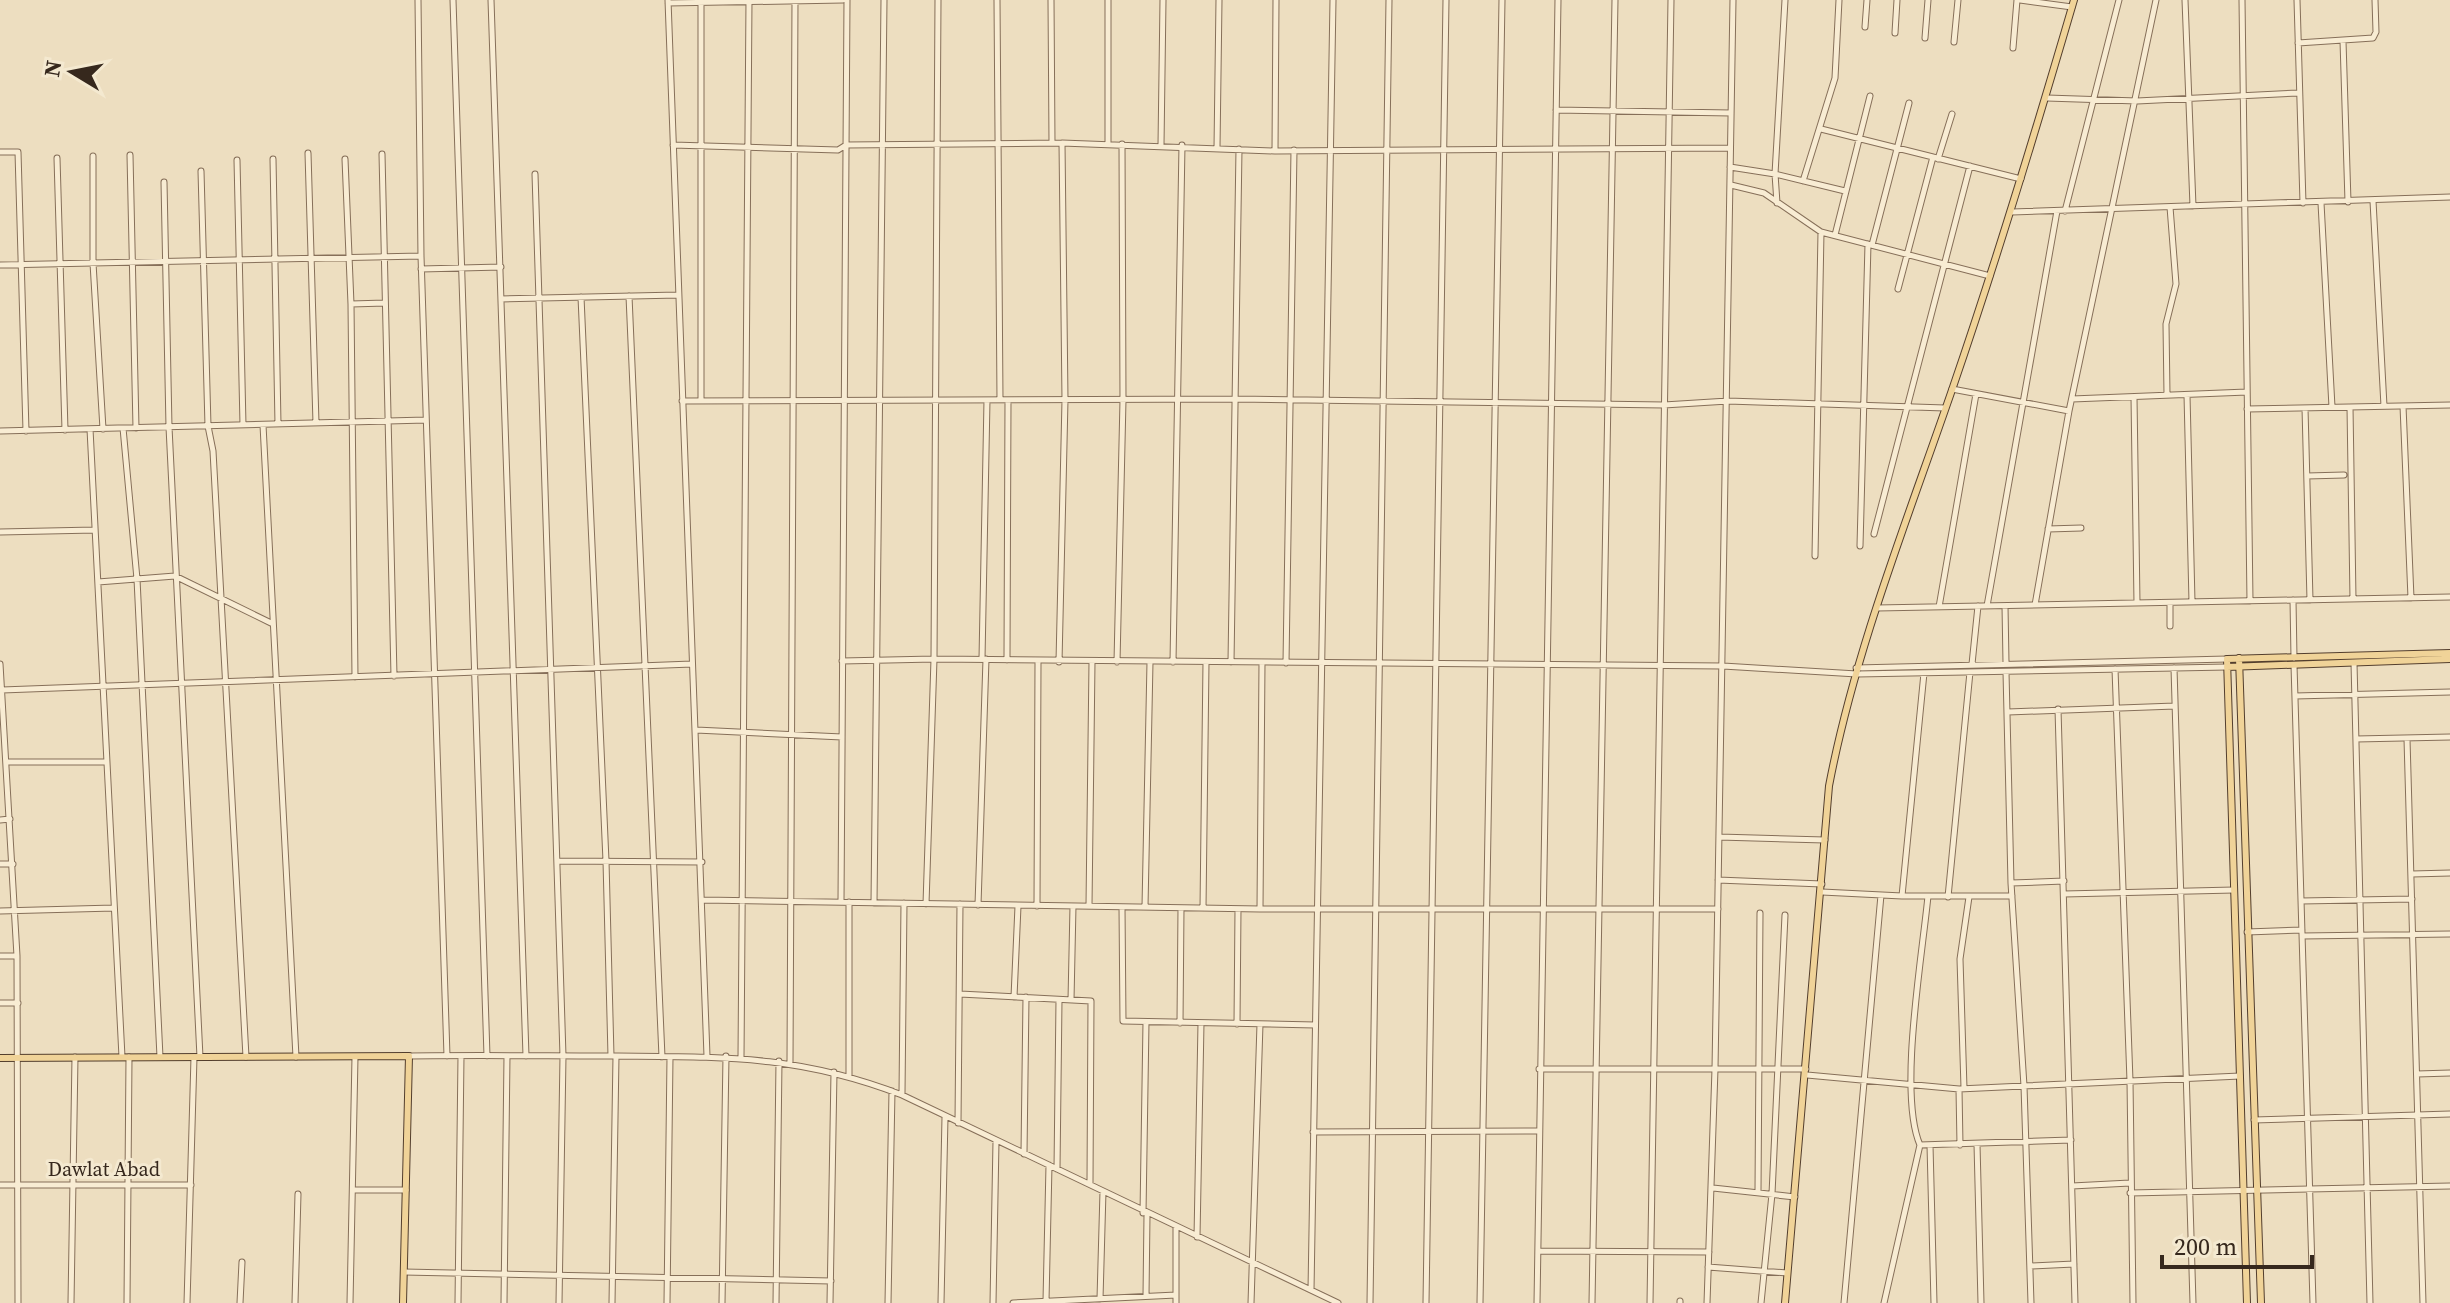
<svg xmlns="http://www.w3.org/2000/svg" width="2450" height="1303" viewBox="0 0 2450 1303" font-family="'Source Serif 4',serif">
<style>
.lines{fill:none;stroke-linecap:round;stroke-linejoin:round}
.minor-casing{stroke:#866f59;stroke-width:7}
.major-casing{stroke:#533e2d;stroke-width:8}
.minor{stroke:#f8ecd3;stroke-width:5}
.major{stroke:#f0d398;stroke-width:6}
.labels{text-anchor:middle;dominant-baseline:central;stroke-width:6;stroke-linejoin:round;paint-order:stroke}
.street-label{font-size:20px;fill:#36281d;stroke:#f4e9d0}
</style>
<rect width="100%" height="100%" fill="#eddec0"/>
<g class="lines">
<g class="minor-casing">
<path id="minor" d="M 418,0 L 421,256 L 447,1056
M 453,0 L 487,1056
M 491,0 L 526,1056
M 668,0 L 707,1056
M 701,0 L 701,401
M 997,0 L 1000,400
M 1051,0 L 1052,143
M 2020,0 L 2072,7
M 2185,0 L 2193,206
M 2242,0 L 2250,601
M 2297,0 L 2303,203
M 668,3 L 843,0
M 1865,27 L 1867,0
M 1895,33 L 1897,0
M 1925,38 L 1928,0
M 2343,41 L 2348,202
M 1954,42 L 1958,0
M 2298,43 L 2373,38 L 2376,32 L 2375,0
M 2013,48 L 2017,0
M 2047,98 L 2137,101 L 2298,93
M 1556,110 L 1731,113
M 1821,129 L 2021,179
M 1108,143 L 1108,0
M 673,145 L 838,150 L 846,145 L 1062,143 L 1275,151 L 1730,148
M 1161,145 L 1163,0
M 1217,148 L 1219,0
M 1275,151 L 1276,0
M 0,152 L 18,152 L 26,431
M 308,153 L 316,423
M 382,154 L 394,676
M 130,155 L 136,428
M 93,156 L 93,263 L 103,429
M 57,158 L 65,430
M 273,159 L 278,424
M 345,159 L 351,304 L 355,677
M 1938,159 L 1952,114
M 237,160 L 243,425
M 1730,167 L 1775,174 L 1845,191
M 201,171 L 208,426 L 213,451 L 246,1057
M 535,174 L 563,1056 L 559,1303
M 1803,181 L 1835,78 L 1839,0
M 164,182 L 169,427 L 200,1057
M 1731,185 L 1764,193 L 1821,232 L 1990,276
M 2373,201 L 2384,406
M 1777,203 L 1775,174 L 1785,0
M 2321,203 L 2332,407
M 2065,211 L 2119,0
M 2012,212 L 2450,197
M 1835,235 L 1870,96
M 1872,245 L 1909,103
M 0,265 L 421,256
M 421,269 L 501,267
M 1898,289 L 1933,157
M 629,296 L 662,1057
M 581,297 L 606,861 L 611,1056
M 501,299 L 678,295
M 351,304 L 385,303
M 1952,389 L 2069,411
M 2167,395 L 2166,324 L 2176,284 L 2170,207
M 2187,395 L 2192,602
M 2134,397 L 2137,603
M 2072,399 L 2247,392
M 682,401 L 1237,399 L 1664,405 L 1728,401 L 1945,408
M 2403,406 L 2411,598
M 2350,407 L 2353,599
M 2305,408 L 2310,600
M 2247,409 L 2450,405
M 263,425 L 296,1057
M 123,428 L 137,579 L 160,1057
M 90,429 L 122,1057
M 0,431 L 426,420
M 2307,476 L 2344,475
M 2048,529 L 2081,528
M 0,532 L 95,530
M 1874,534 L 1970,166
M 1860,546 L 1868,244
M 1815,556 L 1821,232
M 98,582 L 175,576 L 271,623
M 2293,600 L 2294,658
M 2035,605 L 2069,411 L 2156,0
M 1987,606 L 2057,211
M 2005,606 L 2006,663
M 1939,607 L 1976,394
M 1877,608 L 2450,597
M 2170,626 L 2170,603
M 982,659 L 987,400
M 1007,660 L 1008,400
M 842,661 L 934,659 L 1723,666 L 1857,674 L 2227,667
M 1059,662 L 1065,400 L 1062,143
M 1117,662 L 1123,400 L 1122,144
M 1173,662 L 1182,145
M 1231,662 L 1239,149
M 1286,663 L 1294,150
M 2354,663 L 2370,1303
M 0,664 L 17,956 L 18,1303
M 1972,664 L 1978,606
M 2294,665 L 2313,1303
M 1856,668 L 2227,659
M 2174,668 L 2193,1303
M 2115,669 L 2130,1081 L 2133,1303
M 2006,672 L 2011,883 L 2024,1086 L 2031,1303
M 2,690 L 692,664
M 2295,696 L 2450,692
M 2058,709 L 2075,1303
M 2008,712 L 2175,706
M 696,730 L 842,737
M 2356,739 L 2450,737
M 2407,739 L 2423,1303
M 6,762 L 107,762
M 0,820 L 10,819
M 1719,837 L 1825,840
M 559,861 L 702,862
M 0,864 L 13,864
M 2412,874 L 2450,873
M 1718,880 L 1822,884
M 2011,883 L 2064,881
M 1822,892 L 1902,896 L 2012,896
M 2064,894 L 2234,890
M 1902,896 L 1924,673
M 1948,897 L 1970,672
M 703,900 L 1260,909 L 1718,909
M 2301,901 L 2412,899
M 841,902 L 847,0
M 874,903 L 884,0
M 926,904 L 934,659 L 938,0
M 978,905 L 986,659
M 1037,906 L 1038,662
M 1089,906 L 1092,662
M 1122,907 L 1123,1021 L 1315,1025
M 1145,907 L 1150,662
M 1203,908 L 1206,662
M 1260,909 L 1262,663
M 0,911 L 114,908
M 2247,932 L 2302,930
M 2302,936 L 2450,934
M 0,956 L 17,956
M 960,994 L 1091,1001 L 1090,1183
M 1014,997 L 1018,906
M 1071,1000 L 1073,906
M 0,1003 L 18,1003
M 1180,1023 L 1181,908
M 1237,1024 L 1238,909
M 409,1056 C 479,1055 548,1056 618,1056 C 726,1057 798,1055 902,1095 L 1338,1303
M 741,1058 L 749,0
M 790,1062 L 795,0
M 1539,1069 L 1806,1069
M 2417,1074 L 2450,1073
M 849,1075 L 849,902
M 1807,1075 L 1959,1089 L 2240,1076
M 1964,1088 L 1960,959 L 1969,897
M 1959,1089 L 1960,1145
M 902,1094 L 904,903
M 2254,1120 L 2450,1114
M 958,1123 L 960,904
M 1313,1132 L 1539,1131
M 1977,1144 L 1981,1303
M 1920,1145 L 2071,1140
M 1930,1145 L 1934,1303
M 1024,1154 L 1026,997
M 1057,1169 L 1059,1000
M 0,1185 L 191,1185
M 2072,1186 L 2130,1183
M 1713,1188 L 1795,1197
M 353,1190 L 406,1190
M 1758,1191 L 1760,913
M 2130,1193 L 2450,1186
M 1143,1213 L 1146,1022
M 1197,1237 L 1201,1023
M 1538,1251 L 1709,1252
M 2030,1266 L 2074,1264
M 1708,1267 L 1787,1273
M 404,1272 L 831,1281
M 1311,1290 L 1333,0
M 1146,1296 L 1147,1215
M 1100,1299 L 1103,1191
M 1046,1301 L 1049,1165
M 1680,1301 L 1680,1303
M 71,1303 L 75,1057
M 127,1303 L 129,1057
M 187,1303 L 194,1057
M 240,1303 L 242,1262
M 295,1303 L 298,1194
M 350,1303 L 355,1057
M 458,1303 L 461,1056
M 504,1303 L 507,1056
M 612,1303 L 616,1056
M 667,1303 L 670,1057
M 722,1303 L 726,1056
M 776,1303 L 779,1061
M 830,1303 L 834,1072
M 888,1303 L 892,1091
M 941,1303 L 945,1117
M 993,1303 L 996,1141
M 1013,1303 L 1176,1295
M 1176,1303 L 1176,1228
M 1251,1303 L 1260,1024
M 1370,1303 L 1389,0
M 1426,1303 L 1446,0
M 1480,1303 L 1502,0
M 1537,1303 L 1558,0
M 1592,1303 L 1615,0
M 1650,1303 L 1671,0
M 1707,1303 L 1715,1069 L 1733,0
M 1761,1303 L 1772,1194 L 1785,915
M 1844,1303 L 1881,895
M 1884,1303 L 1920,1145 C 1898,1094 1922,958 1928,896"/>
</g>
<g class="major-casing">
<path id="major" d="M 2239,658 L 2261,1303
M 2227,667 L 2450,659
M 0,1058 L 409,1056 L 403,1303
M 1785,1303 L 1829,786 C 1855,650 1908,518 1953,387 C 1997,259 2036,130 2074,0
M 2247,1303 L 2227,659 L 2450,653"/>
</g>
<use href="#minor" class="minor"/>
<use href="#major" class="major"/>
</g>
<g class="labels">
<g class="street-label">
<text x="104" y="1169">Dawlat Abad</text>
</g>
</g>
<g transform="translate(72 72) rotate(280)" stroke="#f4e9d0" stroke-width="6" paint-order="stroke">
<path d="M0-6L14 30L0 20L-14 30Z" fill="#36281d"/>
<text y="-12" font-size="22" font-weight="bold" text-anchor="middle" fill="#36281d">N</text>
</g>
<path d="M2162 1255v12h150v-12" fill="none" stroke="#36281d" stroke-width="4"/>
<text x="2174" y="1255" font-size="24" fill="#36281d" stroke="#f4e9d0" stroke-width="6" paint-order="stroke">200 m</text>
</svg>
